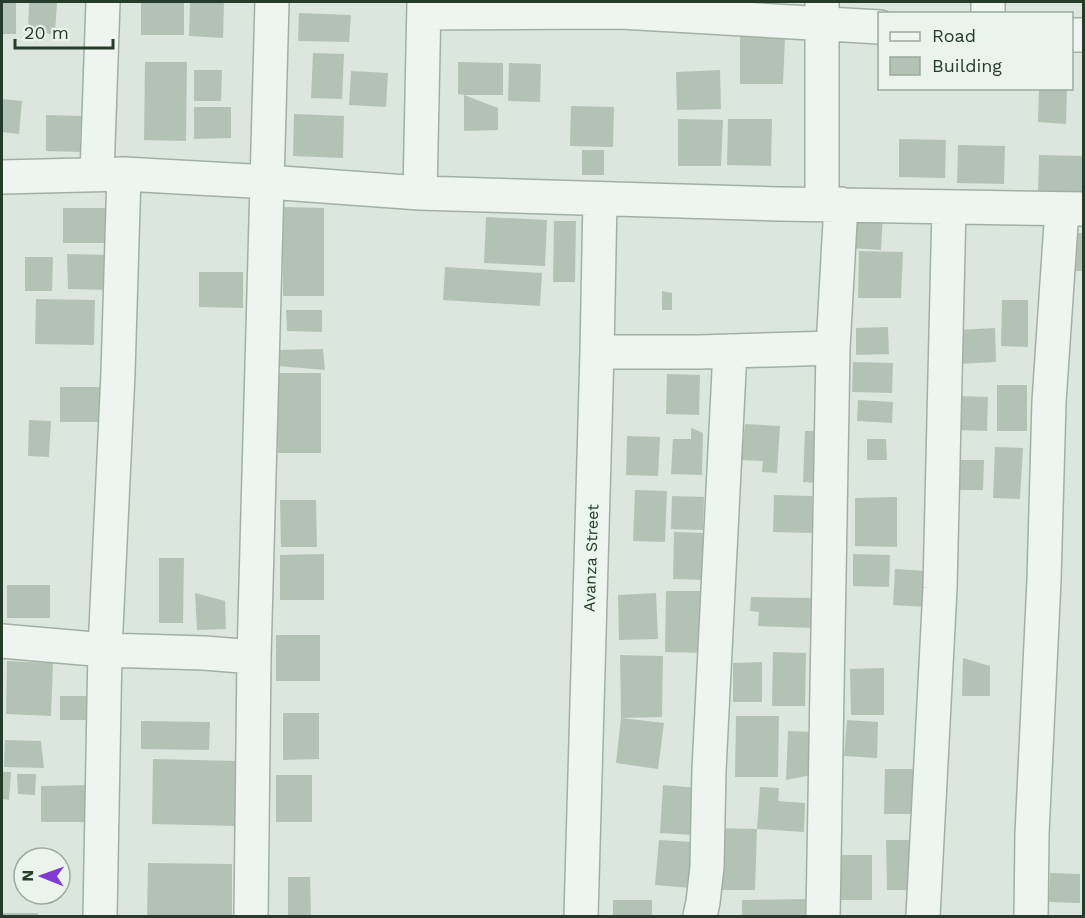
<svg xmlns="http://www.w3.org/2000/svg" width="1085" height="918" viewBox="0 0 1085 918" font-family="'Work Sans',sans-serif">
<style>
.building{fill:#b2c3b6}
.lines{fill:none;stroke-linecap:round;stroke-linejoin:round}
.minor-casing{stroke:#a1b0a5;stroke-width:36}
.minor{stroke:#eef4f0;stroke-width:33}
.labels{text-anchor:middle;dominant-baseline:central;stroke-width:5;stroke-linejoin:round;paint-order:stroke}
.street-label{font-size:16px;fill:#253c2b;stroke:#eaf4ec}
</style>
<rect width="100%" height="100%" fill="#dbe6de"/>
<path class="building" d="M 2,2 L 16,2 L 16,34 L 2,34 Z
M 29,2 L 57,2 L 55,34 L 28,33 Z
M 141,2 L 184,2 L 184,35 L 141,35 Z
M 190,2 L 224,2 L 223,38 L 189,36 Z
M 299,13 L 351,15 L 349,42 L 298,41 Z
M 740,37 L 785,38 L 783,84 L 740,84 Z
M 313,53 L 344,54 L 342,99 L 311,98 Z
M 145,62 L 187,62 L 186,141 L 144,140 Z
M 458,62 L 503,63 L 503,95 L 464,95 L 498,108 L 498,130 L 464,131 L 464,95 L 458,94 Z
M 509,63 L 541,64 L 540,102 L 508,101 Z
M 194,70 L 222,70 L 221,101 L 194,101 Z
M 720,70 L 721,109 L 677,110 L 676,72 Z
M 351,71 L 388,73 L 386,107 L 349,105 Z
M 1039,88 L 1067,88 L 1066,124 L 1038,122 Z
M 2,99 L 22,101 L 19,134 L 2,132 Z
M 571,106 L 614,107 L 613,147 L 570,146 Z
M 194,107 L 231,107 L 231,138 L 194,139 Z
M 294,114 L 344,116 L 343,158 L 293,156 Z
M 46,115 L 81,116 L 80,152 L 46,151 Z
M 678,119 L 723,120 L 721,166 L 678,166 Z
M 728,119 L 772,119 L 771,166 L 727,165 Z
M 899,139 L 946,140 L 945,178 L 899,177 Z
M 958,145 L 1005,146 L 1004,184 L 957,183 Z
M 582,150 L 604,150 L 604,175 L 582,175 Z
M 1039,155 L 1084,156 L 1084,193 L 1038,192 Z
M 283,207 L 324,208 L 324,296 L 283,296 Z
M 63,208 L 108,208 L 108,243 L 63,243 Z
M 851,212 L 883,214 L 881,250 L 849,248 Z
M 486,217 L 547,220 L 545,266 L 484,263 Z
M 554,221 L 576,221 L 575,282 L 553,282 Z
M 1077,233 L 1084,233 L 1084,271 L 1076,271 Z
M 859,251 L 903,252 L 901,298 L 858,298 Z
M 67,254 L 112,255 L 112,290 L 68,289 Z
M 25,257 L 53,257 L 52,291 L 25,291 Z
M 445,267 L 542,273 L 540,306 L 443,300 Z
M 199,272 L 243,272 L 243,308 L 199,307 Z
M 662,291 L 672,293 L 672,310 L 662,310 Z
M 36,299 L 95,300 L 94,345 L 35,344 Z
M 1002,300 L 1028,300 L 1028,347 L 1001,346 Z
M 286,310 L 322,310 L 322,332 L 287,331 Z
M 888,327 L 889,354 L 856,355 L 856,328 Z
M 995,328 L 996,362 L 959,364 L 958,330 Z
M 323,349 L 325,370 L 278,366 L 279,350 Z
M 853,362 L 893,363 L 892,393 L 852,392 Z
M 278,373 L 321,373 L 321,453 L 278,453 Z
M 667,374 L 700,375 L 699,415 L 666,414 Z
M 997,385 L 1027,385 L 1027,431 L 997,431 Z
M 60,387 L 105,387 L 105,422 L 60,422 Z
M 959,396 L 988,397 L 987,431 L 958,430 Z
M 858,400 L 893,402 L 892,423 L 857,421 Z
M 29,420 L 51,421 L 49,457 L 28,456 Z
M 745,424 L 780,426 L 777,473 L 762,472 L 763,461 L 741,460 Z
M 691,428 L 703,433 L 702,475 L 671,474 L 673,439 L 691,439 Z
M 805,431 L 820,431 L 817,483 L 803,482 Z
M 627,436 L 660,437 L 658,476 L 626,475 Z
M 867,439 L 886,439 L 887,460 L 867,460 Z
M 995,447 L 1023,448 L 1020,499 L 993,498 Z
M 959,460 L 984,460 L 983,490 L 958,490 Z
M 635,490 L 667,491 L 665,542 L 633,541 Z
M 774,495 L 812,496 L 812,533 L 773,532 Z
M 672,496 L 704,497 L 703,530 L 671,529 Z
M 897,497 L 897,547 L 855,546 L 855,498 Z
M 280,500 L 316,500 L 317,547 L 281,547 Z
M 674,532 L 705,533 L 704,580 L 673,579 Z
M 324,554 L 324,600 L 280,600 L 280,555 Z
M 853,554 L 890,555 L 889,587 L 853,586 Z
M 159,558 L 184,558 L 183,623 L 159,623 Z
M 895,569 L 927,571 L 925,607 L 893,605 Z
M 7,585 L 50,585 L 50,618 L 7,618 Z
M 666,591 L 708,591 L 707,653 L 665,652 Z
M 195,593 L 225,601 L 226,629 L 197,630 Z
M 656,593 L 658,639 L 619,640 L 618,595 Z
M 751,597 L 812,598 L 812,628 L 758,626 L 759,612 L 750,611 Z
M 276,635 L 320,635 L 320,681 L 276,681 Z
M 773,652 L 806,653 L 805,706 L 772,706 Z
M 620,655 L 663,656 L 662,717 L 621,718 Z
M 963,658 L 990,666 L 990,696 L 962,696 Z
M 7,661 L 53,663 L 51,716 L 6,714 Z
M 762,662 L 762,702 L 733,702 L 733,663 Z
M 884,668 L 884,715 L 851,715 L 850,669 Z
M 60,696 L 92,696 L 92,720 L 60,720 Z
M 283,713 L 319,713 L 319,759 L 283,760 Z
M 736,716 L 779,716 L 778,777 L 735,777 Z
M 621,718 L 664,723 L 658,769 L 616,763 Z
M 847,720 L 878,722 L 877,758 L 844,756 Z
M 141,721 L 210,722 L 209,750 L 141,749 Z
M 788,731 L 813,732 L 811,775 L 786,780 Z
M 5,740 L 41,741 L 44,768 L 4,767 Z
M 153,759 L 238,761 L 237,826 L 152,824 Z
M 885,769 L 915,769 L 916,814 L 884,814 Z
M 2,772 L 11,772 L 9,800 L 2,799 Z
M 17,774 L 36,774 L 35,795 L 18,794 Z
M 276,775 L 312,775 L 312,822 L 276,822 Z
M 91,785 L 91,822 L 41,822 L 41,786 Z
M 663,785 L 697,788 L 694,835 L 660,833 Z
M 760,787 L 779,788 L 778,801 L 805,803 L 804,832 L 757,829 Z
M 713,828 L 757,829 L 755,890 L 712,890 Z
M 659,840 L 693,842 L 690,888 L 655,885 Z
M 886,840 L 914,840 L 914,890 L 887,890 Z
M 841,855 L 872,855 L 872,900 L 841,900 Z
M 148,863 L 232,864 L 232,916 L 147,916 Z
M 1050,873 L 1080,874 L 1080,903 L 1049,902 Z
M 288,877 L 310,877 L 311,916 L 288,916 Z
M 806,899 L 805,916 L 742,916 L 742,900 Z
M 613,900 L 652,900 L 652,916 L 613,916 Z
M 2,913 L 38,913 L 38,916 L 2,916 Z"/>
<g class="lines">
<g class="minor-casing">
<path id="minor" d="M 822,2 L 822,204
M 424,13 L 621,12 L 880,27
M 988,14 L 988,2
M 1072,35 L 1084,35
M 97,174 L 103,2
M 2,177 L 124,174 L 268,182 L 420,193 L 779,204 L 1084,209
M 420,193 L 424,2
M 597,352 L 699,352 L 833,348
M 2,641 L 105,650 L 204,653 L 254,657
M 100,916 L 105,650 L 118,373 L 124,174
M 251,916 L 254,657 L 272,2
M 581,916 L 597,352 L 600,199
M 700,916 L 703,902 L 707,867 L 709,770 L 730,351
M 823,916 L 833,348 L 841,204
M 923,916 L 940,588 L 949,207
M 1031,916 L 1032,834 L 1044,580 L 1049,402 L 1062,209"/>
</g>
<use href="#minor" class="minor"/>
</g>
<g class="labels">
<g class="street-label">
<text transform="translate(591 558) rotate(-88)">Avanza Street</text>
</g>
</g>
<rect width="1085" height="918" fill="none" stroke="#253c2b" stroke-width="6"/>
<rect x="878" y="12" width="195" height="78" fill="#eaf4ec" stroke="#9baa9f" stroke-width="1.5"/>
<rect x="890" y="32" width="30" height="9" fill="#eef4f0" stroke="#9baa9f" stroke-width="1.5"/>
<text x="932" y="42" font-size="18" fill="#253c2b">Road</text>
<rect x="890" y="57" width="30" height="18" fill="#b2c3b6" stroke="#9baa9f" stroke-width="1.5"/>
<text x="932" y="72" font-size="18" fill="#253c2b">Building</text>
<g transform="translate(42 876) rotate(271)"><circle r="28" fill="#eaf4ec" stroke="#9baa9f" stroke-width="1.5"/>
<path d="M0-4.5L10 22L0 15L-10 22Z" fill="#823ad1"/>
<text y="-9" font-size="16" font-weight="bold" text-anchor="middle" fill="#253c2b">N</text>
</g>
<path d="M15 39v9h98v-9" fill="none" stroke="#253c2b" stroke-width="3"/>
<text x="24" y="39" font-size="18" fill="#253c2b" stroke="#eaf4ec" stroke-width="4.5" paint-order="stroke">20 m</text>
</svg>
